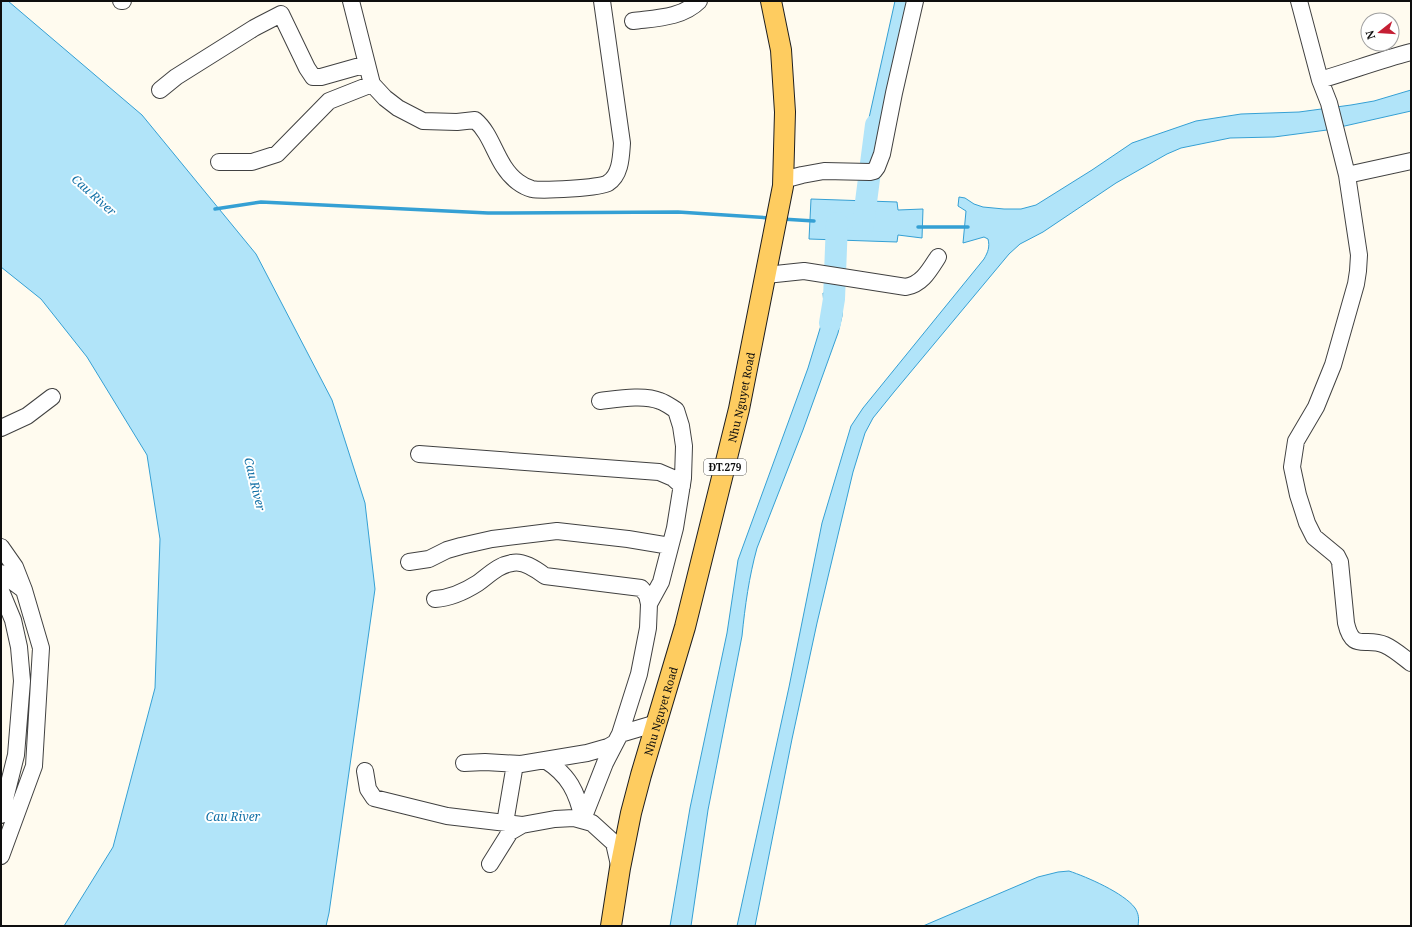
<svg xmlns="http://www.w3.org/2000/svg" width="1412" height="927" viewBox="0 0 1412 927" font-family="'Noto Serif',serif">
<style>
.water{fill:#b1e4f9;stroke:#35a0d4}
.lines{fill:none;stroke-linecap:round;stroke-linejoin:round}
.stream{stroke:#35a0d4;stroke-width:3.5}
.river{stroke:#b1e4f9;stroke-width:22}
.minor-casing{stroke:#414141;stroke-width:18}
.major-casing{stroke:#1f1f1f;stroke-width:22}
.minor{stroke:#fff;stroke-width:16}
.major{stroke:#fecc60;stroke-width:20}
.labels{text-anchor:middle;dominant-baseline:central;stroke-width:4;stroke-linejoin:round;paint-order:stroke}
.shield{fill:#fff;stroke:#565656;stroke-width:1}
.shield-label{font-size:10px;font-weight:bold;fill:#0e0e0e}
.street-label{font-size:11px;fill:#0e0e0e;stroke:#fff}
.water-label{font-size:12px;font-style:italic;fill:#1170a6;stroke:#fff}
</style>
<rect width="100%" height="100%" fill="#fffbef"/>
<path class="water" d="M 1,1 L 8,1 L 142,115 L 256,254 L 332,400 L 365,503 L 375,589 L 329,913 L 326,926 L 64,926 L 113,847 L 155,688 L 160,539 L 147,455 L 87,357 L 41,299 L 1,267 Z
M 895,1 L 911,1 L 878,153 L 869,155 L 865,153 L 867,127 Z
M 1411,90 L 1411,111 L 1327,130 L 1274,137 L 1230,138 L 1181,148 L 1167,154 L 1116,183 L 1043,232 L 1020,244 L 1009,254 L 894,392 L 873,418 L 865,433 L 853,472 L 817,623 L 792,739 L 755,926 L 737,926 L 789,687 L 822,523 L 851,426 L 863,408 L 984,259 C 988,252 990,247 988,239 L 984,237 L 963,243 L 966,211 L 958,206 L 959,197 L 965,198 L 974,204 L 983,207 L 1004,209 L 1021,209 L 1036,205 L 1092,170 L 1132,143 L 1196,121 L 1241,114 L 1299,112 L 1351,105 L 1374,101 Z
M 811,199 L 897,202 L 898,210 L 923,209 L 922,238 L 898,235 L 897,242 L 809,239 Z
M 823,293 L 843,294 L 842,316 L 838,333 L 803,430 L 757,548 C 749,577 745,606 742,636 L 708,810 L 691,926 L 670,926 L 690,808 L 727,633 L 738,560 L 808,368 L 822,322 L 824,305 Z
M 1069,871 C 1087,877 1124,893 1135,908 C 1139,914 1139,919 1138,926 L 923,926 L 1038,877 L 1058,872 Z"/>
<g class="lines">
<path class="stream" d="M 215,209 L 261,202 L 488,213 L 678,212 L 770,218
M 782,219 L 814,221
M 918,227 L 968,227"/>
<path class="river" d="M 863,225 L 876,125
M 830,323 L 834,299 L 837,223"/>
<g class="minor-casing">
<path id="minor" d="M 121,1 L 123,1
M 351,1 L 372,84 L 385,98 L 398,108 L 423,121 L 457,122 L 475,120 C 494,136 496,166 518,182 C 522,185 528,188 532,189 C 542,191 601,188 608,183 C 621,175 621,156 622,143 L 602,1
M 1299,1 L 1320,80 L 1329,103 L 1347,175 L 1359,255 L 1358,271 L 1356,284 L 1333,365 L 1316,407 L 1296,441 L 1292,467 L 1298,495 L 1307,523 L 1314,537 L 1337,556 L 1340,562 L 1346,623 C 1353,653 1365,636 1385,645 C 1394,649 1403,657 1411,663
M 633,21 C 656,18 682,18 699,1
M 1320,80 C 1351,71 1380,60 1411,52
M 160,90 L 176,77 L 254,28 L 281,14 L 307,68 L 313,77 L 321,77 L 367,64
M 219,162 L 252,162 L 277,154 L 329,101 L 372,84
M 1347,175 L 1411,161
M 783,180 L 802,175 L 824,171 L 870,172 L 874,171 L 877,167 L 882,154 L 894,93 L 915,1
M 766,275 L 804,271 L 906,287 C 922,284 929,271 938,257
M 600,401 C 617,399 644,394 660,401 C 666,403 671,407 676,410 L 681,426 L 684,446 L 683,478 L 675,528 L 661,582 L 649,604
M 1,428 L 27,416 L 52,397
M 419,454 L 659,472 L 673,478 L 682,486
M 1,547 L 15,567 L 24,590 L 41,648 L 34,766 L 1,856
M 409,562 L 429,559 L 447,550 L 461,546 L 492,539 L 557,531 L 628,539 L 670,546
M 1,573 L 24,590
M 1,591 L 13,620 L 19,647 L 22,681 L 16,755 L 1,815
M 435,599 C 451,598 464,592 478,583 C 488,576 498,565 512,563 C 523,560 536,569 545,576 L 641,588 L 647,595 L 649,604 L 648,628 L 639,674 L 620,734 L 605,763 L 583,819
M 620,734 L 657,723
M 545,760 C 569,775 577,792 583,819
M 464,763 L 485,762 L 521,764 L 587,753 L 608,747 L 615,743
M 365,771 L 368,789 L 374,798 L 447,816 L 522,825
M 505,823 L 515,764
M 490,864 L 510,832 L 522,825 L 555,819 L 574,818 L 592,823 L 614,843 L 619,865"/>
</g>
<g class="major-casing">
<g id="major">
<path id="s1" d="M 611,926 L 620,868 L 631,813 L 641,775 L 685,627 L 739,409 L 783,186 L 785,112 L 781,50 L 771,1"/>
</g>
</g>
<use href="#minor" class="minor"/>
<use href="#major" class="major"/>
</g>
<g class="labels">
<rect class="shield" x="704" y="459" width="42" height="16" rx="3"/>
<g class="shield-label">
<text x="725" y="467">ĐT.279</text>
</g>
<g class="street-label">
<text stroke="none"><textPath href="#s1" startOffset="545">Nhu Nguyet Road</textPath></text>
<text stroke="none"><textPath href="#s1" startOffset="221">Nhu Nguyet Road</textPath></text>
</g>
<g class="water-label">
<text transform="translate(94 195) rotate(42)">Cau River</text>
<text transform="translate(255 484) rotate(76)">Cau River</text>
<text x="233" y="816">Cau River</text>
</g>
</g>
<rect width="1412" height="927" fill="none" stroke="#0e0e0e" stroke-width="4"/>
<g transform="translate(1380 32) rotate(253)"><circle r="19" fill="#ffffff" stroke="#9f9f9f"/>
<path d="M0-3L7 15L0 10L-7 15Z" fill="#c51f34"/>
<text y="-6" font-size="11" font-weight="bold" text-anchor="middle" fill="#0e0e0e">N</text>
</g>
</svg>
